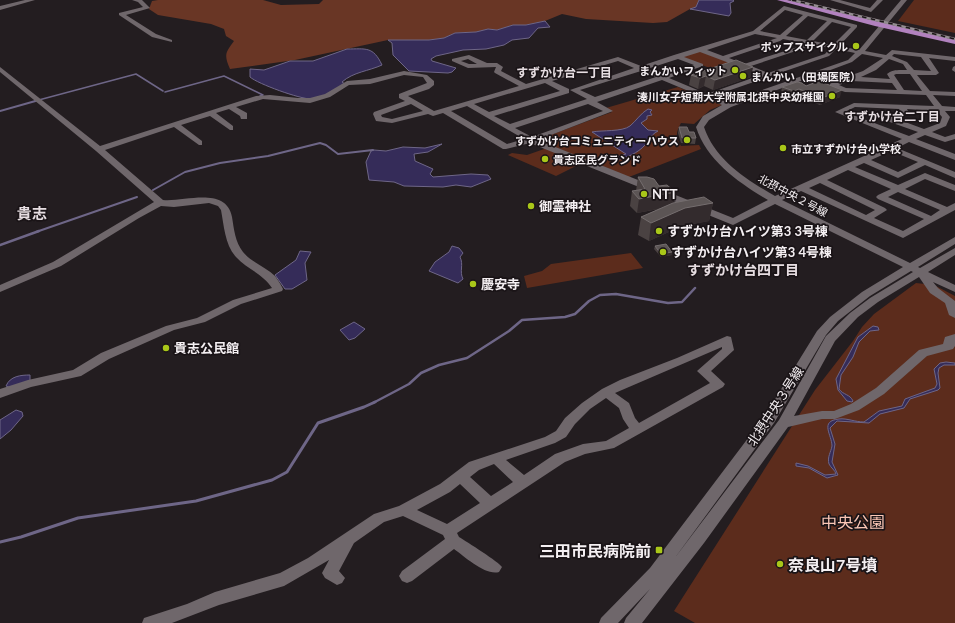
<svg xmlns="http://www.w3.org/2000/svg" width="955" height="623" viewBox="0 0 955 623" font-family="Lato,'Noto Sans JP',sans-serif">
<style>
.built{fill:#30242a}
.green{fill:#5c2c1c}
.forest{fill:#693625}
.water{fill:#352c59;stroke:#6e6687}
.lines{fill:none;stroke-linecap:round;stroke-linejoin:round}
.stream-far3{stroke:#6e6687;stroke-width:1.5}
.stream-far2{stroke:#6e6687;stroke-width:2}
.stream-far1{stroke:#6e6687;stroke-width:2.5}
.stream{stroke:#6e6687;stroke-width:3}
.minor{fill:#6f676b;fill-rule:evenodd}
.major{fill:#b282bf;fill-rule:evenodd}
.rail-casing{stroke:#938d90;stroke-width:2.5}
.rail{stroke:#1a1417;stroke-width:1.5;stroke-dasharray:4.5;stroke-linecap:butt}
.wall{fill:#4a4242}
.shaded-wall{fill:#332b2d}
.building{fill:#5c5555;stroke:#746d6e}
.poi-dot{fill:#a9c719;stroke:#1a1417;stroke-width:1.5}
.labels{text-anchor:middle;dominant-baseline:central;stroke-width:3.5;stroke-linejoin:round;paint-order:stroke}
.far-poi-label{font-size:11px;font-weight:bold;fill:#f4eff2;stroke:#1a1417;text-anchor:end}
.far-street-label{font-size:11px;fill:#f4eff2;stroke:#1a1417}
.far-neighbourhood-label{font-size:12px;font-weight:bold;fill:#e6dde1;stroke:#1a1417}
.poi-label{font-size:13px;font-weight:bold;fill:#f4eff2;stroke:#1a1417;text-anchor:start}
.street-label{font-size:13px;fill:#f4eff2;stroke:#1a1417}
.neighbourhood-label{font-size:14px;font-weight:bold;fill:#e6dde1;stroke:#1a1417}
.quarter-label{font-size:15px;font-weight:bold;fill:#e6dde1;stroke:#1a1417}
.near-park-label{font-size:16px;fill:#fac6b5;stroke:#1a1417}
.near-poi-label{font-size:16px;font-weight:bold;fill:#f4eff2;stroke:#1a1417;text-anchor:end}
</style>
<rect width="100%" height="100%" fill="#231d20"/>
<path class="built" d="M 789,0 L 797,0 L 955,37 L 955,40 L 867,20 Z"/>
<path class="green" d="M 914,0 L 955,0 L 955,33 L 898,21 Z
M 699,51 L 734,64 L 715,70 L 681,57 Z
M 678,87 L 722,105 L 710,110 L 694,124 L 681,123 C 676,132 675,137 681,146 L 699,145 L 701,149 L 629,177 L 537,140 L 612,112 L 606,108 Z
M 547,148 L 582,163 L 556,176 L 508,155 L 512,153 L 527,155 Z
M 631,253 L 643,268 L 527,288 L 524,276 L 542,271 L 551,264 Z
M 916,283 L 934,285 L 955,296 L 955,623 L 695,623 L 674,611 L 815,390 L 853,341 L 862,327 L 874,314 Z"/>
<path class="forest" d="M 158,0 L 263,0 L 281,5 L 319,4 L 323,0 L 699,0 L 696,8 L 690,9 L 667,22 L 653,23 L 586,19 L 562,14 L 545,21 L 526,25 L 513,25 L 497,30 L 488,29 L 476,32 L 455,33 L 444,38 L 429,40 L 388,40 L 295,60 L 230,69 C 224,55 225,53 234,41 L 226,36 L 224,29 L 211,24 L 158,15 L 149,9 L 152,1 Z"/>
<path class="water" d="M 699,0 L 733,0 L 734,1 L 730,3 L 731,13 L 729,16 L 690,9 L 696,7 Z
M 545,21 L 550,27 L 538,28 L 529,38 L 512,40 L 504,45 L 486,49 L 463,50 L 436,56 L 431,59 L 432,61 L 456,68 L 452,72 L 448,73 L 409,71 L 393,55 L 392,43 L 388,40 L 429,40 L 444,38 L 455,33 L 476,32 L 488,29 L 497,30 L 513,25 L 526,25 Z
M 347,49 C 366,49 373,46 382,65 C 369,71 353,72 342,82 L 345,84 C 337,91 322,98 311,99 C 300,99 258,84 250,77 L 250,69 L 264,70 L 290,61 L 313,61 Z
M 648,109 L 652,110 L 650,112 L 652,115 L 647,116 L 647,119 L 641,123 L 648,130 L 658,131 C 649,136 651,139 645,145 C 638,153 626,158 616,160 L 613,158 L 626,154 L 592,132 C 602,130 622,132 630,126 C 636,121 641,113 648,109 Z
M 442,144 L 428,152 L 414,154 L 415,161 L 433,169 L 430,174 L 433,177 L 471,174 L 488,175 L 491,179 L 471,187 L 456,185 L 443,187 L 404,186 L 394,182 L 369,180 L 366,162 L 371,151 L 374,150 L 386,151 L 403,147 L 425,148 Z
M 452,246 L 459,248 L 463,253 L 460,257 C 464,265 459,271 463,279 L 458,283 L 429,271 L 435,262 L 449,252 Z
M 300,251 L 311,252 L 305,263 L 307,280 L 292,289 L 285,289 L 275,275 L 296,260 Z
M 354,322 L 365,329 L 355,338 L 349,340 L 340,330 Z
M 873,326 L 878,327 L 879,330 L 870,331 L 859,342 L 853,357 L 841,375 L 839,389 C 843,395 850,394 853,401 L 852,402 L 847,401 L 838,390 L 836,379 L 858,337 Z
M 946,362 L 955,363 L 955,365 L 944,365 L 939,368 L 938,373 L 940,388 L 938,390 L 910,399 L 904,408 L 880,414 L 869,423 L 837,421 L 830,428 L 835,444 L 832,462 L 838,475 L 827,478 L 809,468 L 796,466 L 796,463 L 808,466 L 825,475 L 836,474 C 835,470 831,468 829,464 C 827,457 831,452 832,446 C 832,435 819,421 839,419 C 847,418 855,422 864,422 L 879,411 L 902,406 L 905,399 L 935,388 L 937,384 L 934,369 L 940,363 Z
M 30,375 L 30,382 L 11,388 L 6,386 C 10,376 21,375 30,375 Z
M 16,410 L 22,412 L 23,416 L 11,430 L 0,439 L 0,420 Z"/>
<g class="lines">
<path class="stream-far3" d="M 165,92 L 224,76 L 263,95 L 260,96
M 35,101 L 136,74 L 163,91"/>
<path class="stream-far2" d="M 0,111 L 39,100
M 153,190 L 185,172 L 220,163 L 268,156 L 320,143 L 326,145 L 338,154 L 373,150
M 36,232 L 137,197"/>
<path class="stream-far1" d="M 0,245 L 39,231
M 373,403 L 409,384 L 421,373 L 439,365 L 467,358 L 509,331 L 522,320 L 565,317 L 575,314 L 589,301 L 600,295 L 616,294 L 668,303 L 682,302 L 695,288"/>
<path class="stream" d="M 0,542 L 21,537 L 78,518 L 196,501 L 272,480 L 287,472 L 318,423 L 364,407 L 375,402"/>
<path class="minor" d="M 25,0 L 35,0 L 0,10 L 0,6 Z
M 132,0 L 142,0 L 150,8 L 126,15 L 156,34 L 172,40 L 172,42 L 152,37 L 119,15 L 119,13 L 143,7 L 138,2 Z
M 830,0 L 840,0 L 870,8 L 877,0 L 883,0 L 871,12 Z
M 901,0 L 907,0 L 865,51 L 886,55 L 892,50 L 955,57 L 955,61 L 929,58 L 939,73 L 936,75 L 917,75 L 930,91 L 955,92 L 955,96 L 933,95 L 942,106 L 955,107 L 955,111 L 945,111 L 950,117 L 946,126 L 932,132 L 945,137 L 955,134 L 955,139 L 945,142 L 925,135 L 916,139 L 955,154 L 955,160 L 909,142 L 897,148 L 955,172 L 955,178 L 925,165 L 898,178 L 864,163 L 855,167 L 898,185 L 925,173 L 955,185 L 955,191 L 925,179 L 905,189 L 947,207 L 955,203 L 955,210 L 903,238 L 801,191 L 782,200 L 910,263 L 955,237 L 955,244 L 918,267 L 920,268 L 955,248 L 955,255 L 928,272 L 955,285 L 955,292 L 933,282 L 938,288 L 955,301 L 955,318 L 949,315 L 945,303 L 930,293 L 919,277 L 878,302 L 858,317 L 835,341 L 794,416 L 822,411 L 834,411 L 851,404 L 876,388 L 919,350 L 943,344 L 945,337 L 955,334 L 955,346 L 953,349 L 927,356 L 884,394 L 859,410 L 835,419 L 822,419 L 788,427 L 704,543 L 642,623 L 624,623 L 626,618 L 650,589 L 618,623 L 599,623 L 601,618 L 650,568 L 764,417 L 817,331 L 830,317 L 862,292 L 903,267 L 775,204 L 733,225 L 530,143 L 506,149 L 503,149 L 443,113 L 433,116 L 428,114 L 392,123 L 376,121 L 373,114 L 374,112 L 405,101 L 399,98 L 399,94 L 427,83 L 423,77 L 404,75 L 370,84 L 349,85 L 330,97 L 310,103 L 263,99 L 236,107 L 247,113 L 247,119 L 241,119 L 240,116 L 229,109 L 216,113 L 233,126 L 233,130 L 230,130 L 210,116 L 181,125 L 202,141 L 202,145 L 199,145 L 174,127 L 105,150 L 163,200 C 185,202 226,186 232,217 C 234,229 235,242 243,252 C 251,262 266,267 275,276 C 278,280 281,285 283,289 L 282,291 L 241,304 L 205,322 L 174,330 L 109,359 L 81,376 L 31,387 L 0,398 L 0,389 L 28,380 L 73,370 L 101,353 L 166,326 L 197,318 L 233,300 L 272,288 C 263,274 247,269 236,257 C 225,245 224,226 221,210 L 218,206 L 209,203 L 174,207 L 161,206 L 139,218 L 61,266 L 0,292 L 0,285 L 53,262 L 154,202 L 96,151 L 0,72 L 0,67 L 100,146 L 256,96 L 270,95 L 298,98 L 310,98 L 325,94 L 347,81 L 370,79 L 404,71 L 427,75 L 434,81 L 434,85 L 429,89 L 408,96 L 434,111 L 519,86 L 495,73 L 494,72 L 496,67 L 468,68 L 452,61 L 452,59 L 469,55 L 487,63 L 497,63 L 503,67 L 501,71 L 526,84 L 618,57 L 641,66 L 674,55 L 753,31 L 784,6 L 857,25 L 857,27 L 839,46 L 859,50 ZM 785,10 L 803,15 L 780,35 L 760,31 ZM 808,16 L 827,21 L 807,40 L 786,36 ZM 832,22 L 851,27 L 833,45 L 813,41 ZM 755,34 L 777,38 L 723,56 L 707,50 ZM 783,39 L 803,43 L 801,46 L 744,64 L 729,58 L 780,41 ZM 810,44 L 830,48 L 825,54 L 768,73 L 751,66 L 805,48 ZM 836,49 L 855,53 L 848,60 L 728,102 L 713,96 L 829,56 ZM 700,52 L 761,75 L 707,94 L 669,78 L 703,66 L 703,64 L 684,57 ZM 862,54 L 883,58 L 863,71 L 830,83 L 830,87 L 845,92 L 926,95 L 934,106 L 854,103 L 835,112 L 902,139 L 775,196 C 747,180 715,160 704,127 L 709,120 L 731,107 L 852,62 ZM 894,54 L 921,57 L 931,71 L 914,70 L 907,62 L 892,56 ZM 468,59 L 477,64 L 469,64 L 461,61 ZM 678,59 L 694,65 L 663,75 L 647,69 ZM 889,59 L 903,64 L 907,70 C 900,70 892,69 887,74 L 890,79 L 861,77 L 876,70 ZM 618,61 L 634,68 L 570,90 L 587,99 L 510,124 L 494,116 L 569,93 L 569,89 L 552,81 ZM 641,71 L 656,77 L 595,97 L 580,90 ZM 896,74 L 910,74 L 922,91 L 904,90 L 894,75 ZM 662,80 L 722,105 L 703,116 L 696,127 C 707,161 739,183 768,200 L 733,218 L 538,140 L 613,111 L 597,102 ZM 851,81 L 892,83 L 897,90 L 846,88 L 839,85 ZM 545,83 L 560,91 L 489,112 L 474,104 ZM 411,104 L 423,111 L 392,119 L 382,117 L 381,115 ZM 588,104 L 603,111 L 532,137 L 515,128 ZM 467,106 L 524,139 L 507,144 L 451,111 ZM 855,107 L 899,109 L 901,112 L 887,117 L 887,121 L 918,132 L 909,136 L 845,112 ZM 907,109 L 937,111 L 942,117 L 940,123 L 924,129 L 897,119 L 909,113 ZM 891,151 L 918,162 L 898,172 L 871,160 ZM 848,170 L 891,189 L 878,195 L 876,197 L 878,199 L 924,219 L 903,231 L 874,218 L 887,210 L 885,208 L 827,180 ZM 820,183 L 875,210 L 866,215 L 809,188 ZM 898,192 L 940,210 L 931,216 L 888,197 ZM 911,271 L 913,272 L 870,298 L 850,313 L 826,336 L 779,420 L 674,559 L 774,423 L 826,335 L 838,321 L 870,296 Z
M 955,66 L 955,72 L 952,70 L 953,67 Z
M 727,336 L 731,337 L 734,350 L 711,371 L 725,384 L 723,387 L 614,448 L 585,454 L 565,462 L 457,533 L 459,537 C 467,542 499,562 502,567 L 499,572 C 486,576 465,557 454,549 L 412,581 L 407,583 L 402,581 L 399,576 L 402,571 L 445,539 L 443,535 L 403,516 L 384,522 L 354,543 L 339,571 L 345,578 L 342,583 L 337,585 L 325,578 L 322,573 L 329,560 L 284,586 L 219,605 L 172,623 L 142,623 L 144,618 L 187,604 L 215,592 L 280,573 L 308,558 L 374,514 L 399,506 L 440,484 L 469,462 L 545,437 L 556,431 L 565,418 L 582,403 L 602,389 L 620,380 L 677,358 ZM 722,347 L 722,349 L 697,371 L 710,383 L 639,423 L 635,418 L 629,403 L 615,393 ZM 606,398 L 619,408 L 623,419 L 629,428 L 606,441 L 583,444 L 555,454 L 524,475 L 506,460 L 555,443 L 566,437 L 575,424 L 590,409 ZM 494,464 L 513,482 L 491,496 L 470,477 L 479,470 ZM 460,484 L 480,503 L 447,524 L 417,510 L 450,492 Z"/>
<path class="major" d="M 777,0 L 787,0 L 955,40 L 955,44 L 875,26 Z"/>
<g class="rail-casing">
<path id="rail" d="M 792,0 L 955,39"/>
</g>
<use href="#rail" class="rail"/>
</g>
<path class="wall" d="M 753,67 L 751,77 L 713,90 L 704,86 L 698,89 L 689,85 L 691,75 Z
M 806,86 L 840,97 L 820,105 L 797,96 L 792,98 L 781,93 L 782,87 Z
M 679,127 L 689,132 L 696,138 L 695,144 L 681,143 L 678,133 Z
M 638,177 L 659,186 L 673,203 L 713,203 L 709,221 L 682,226 L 649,241 L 638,235 L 641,217 L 659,209 L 637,213 L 630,206 L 632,191 L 636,191 Z
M 655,246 L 672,255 L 661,257 L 654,249 Z"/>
<path class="shaded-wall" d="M 753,67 L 751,77 L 713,90 L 715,80 Z
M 706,76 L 704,86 L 698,89 L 700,78 Z
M 799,89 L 797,96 L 792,98 L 794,91 Z
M 842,90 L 840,97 L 820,105 L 822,98 Z
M 675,192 L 673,206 L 637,213 L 639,199 Z
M 713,203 L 709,221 L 682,226 L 649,241 L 651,223 L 685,208 Z
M 672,252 L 672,255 L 661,257 L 661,254 Z"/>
<path class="building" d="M 736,60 L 753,67 L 715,80 L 706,76 L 700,78 L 691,75 Z
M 819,81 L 842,90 L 822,98 L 799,89 L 794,91 L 782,87 L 797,82 L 802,83 L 806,86 Z
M 679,127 L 687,127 L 689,132 L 694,132 L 696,138 L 682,138 Z
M 638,177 L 647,177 L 654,179 L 659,186 L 667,185 L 675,192 L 639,199 L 632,191 L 645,189 Z
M 704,197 L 713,203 L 685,208 L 651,223 L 641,217 L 673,203 Z
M 666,244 L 672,252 L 661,254 L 655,246 Z"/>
<g class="poi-dot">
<circle cx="856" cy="46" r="4"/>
<circle cx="735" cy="70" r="4"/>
<circle cx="743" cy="76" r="4"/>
<circle cx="832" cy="96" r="4"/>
<circle cx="687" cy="140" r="4"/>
<circle cx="783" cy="148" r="4"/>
<circle cx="545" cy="159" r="4"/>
<circle cx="644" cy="194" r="4"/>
<circle cx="531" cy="206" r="4"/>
<circle cx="659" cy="231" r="4"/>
<circle cx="663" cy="252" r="4"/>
<circle cx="473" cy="284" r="4"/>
<circle cx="166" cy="348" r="4"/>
<rect x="655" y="546" width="8" height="8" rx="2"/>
<circle cx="780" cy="564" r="4"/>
</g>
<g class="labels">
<g class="far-poi-label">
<text x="848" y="46">ポップスサイクル</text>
<text x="727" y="70">まんかいフィット</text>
<text x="751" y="76" text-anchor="start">まんかい（田場医院）</text>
<text x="824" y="96">湊川女子短期大学附属北摂中央幼稚園</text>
<text x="679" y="140">すずかけ台コミュニティーハウス</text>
<text x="791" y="148" text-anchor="start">市立すずかけ台小学校</text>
<text x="553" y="159" text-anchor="start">貴志区民グランド</text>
</g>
<g class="far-street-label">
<text transform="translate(793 195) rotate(28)">北摂中央２号線</text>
</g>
<g class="far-neighbourhood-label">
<text x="564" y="72">すずかけ台一丁目</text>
<text x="892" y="116">すずかけ台二丁目</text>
</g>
<g class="poi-label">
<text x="652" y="194">NTT</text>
<text x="539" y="206">御霊神社</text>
<text x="667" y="231">すずかけ台ハイツ第3 3号棟</text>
<text x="671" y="252">すずかけ台ハイツ第3 4号棟</text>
<text x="481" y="284">慶安寺</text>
<text x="174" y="348">貴志公民館</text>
</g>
<g class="street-label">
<text transform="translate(775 406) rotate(-57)">北摂中央３号線</text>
</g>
<g class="neighbourhood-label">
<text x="743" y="269">すずかけ台四丁目</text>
</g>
<g class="quarter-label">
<text x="32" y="213">貴志</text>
</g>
<g class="near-park-label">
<text x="853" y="521">中央公園</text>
</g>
<g class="near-poi-label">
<text x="651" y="550">三田市民病院前</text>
<text x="788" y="564" text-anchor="start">奈良山7号墳</text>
</g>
</g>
</svg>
